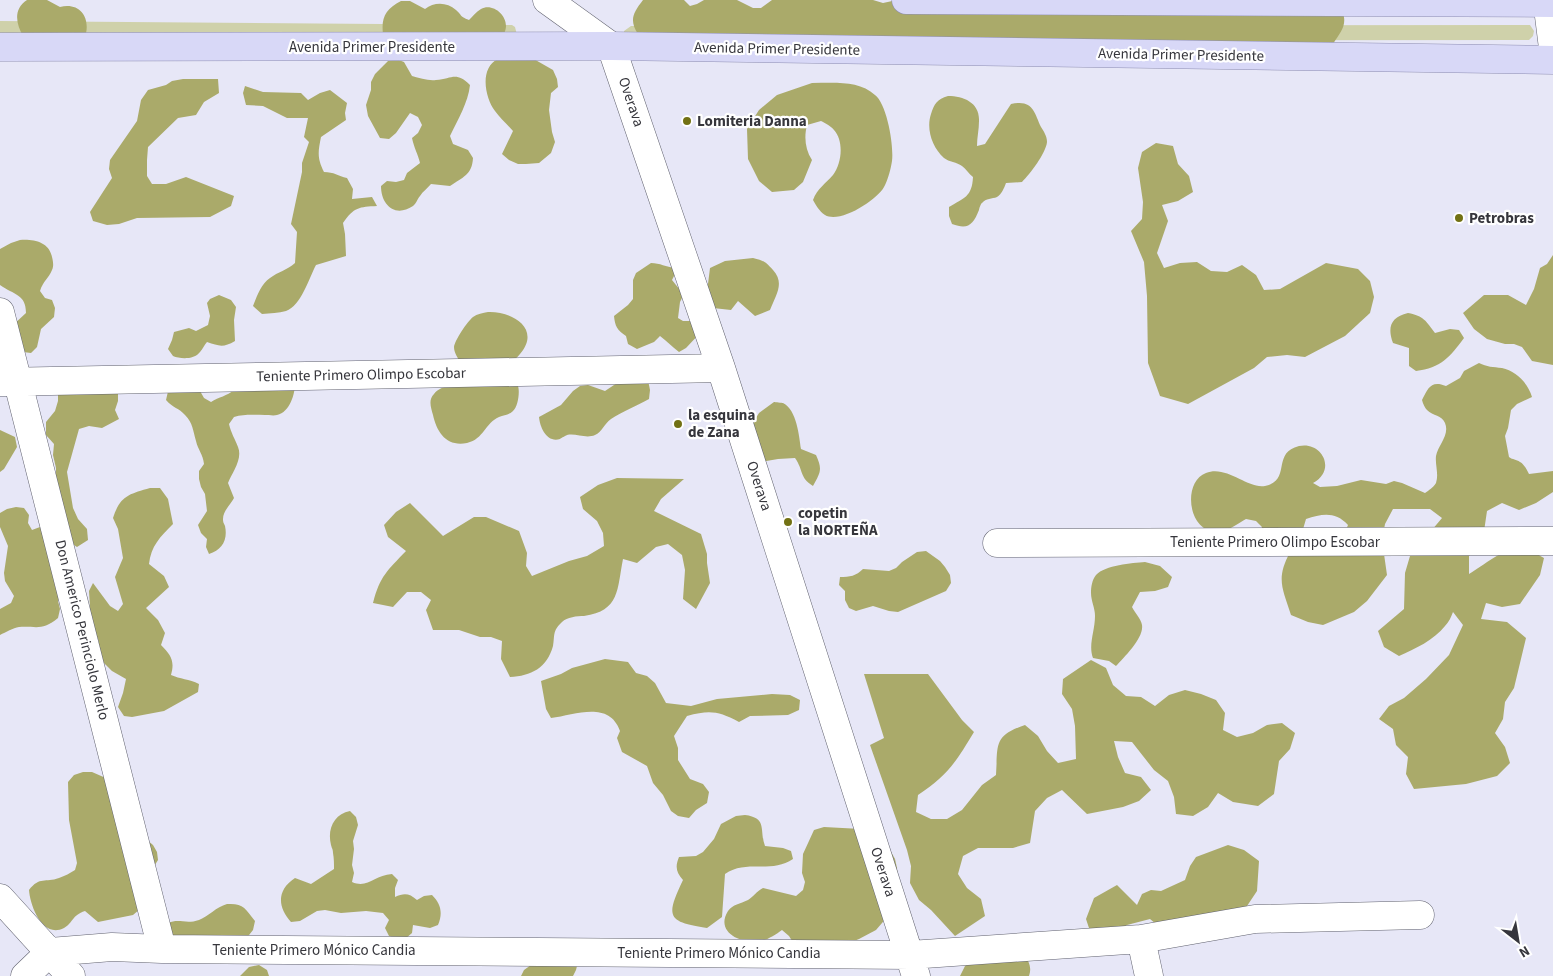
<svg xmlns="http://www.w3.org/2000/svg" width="1553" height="976" viewBox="0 0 1553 976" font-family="'Source Sans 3',sans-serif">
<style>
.green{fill:#cfd1aa}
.forest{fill:#aaaa6a}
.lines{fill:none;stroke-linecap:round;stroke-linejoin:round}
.minor-casing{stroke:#61626f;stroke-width:29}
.major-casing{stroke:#8e8eb2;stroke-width:29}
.minor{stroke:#fff;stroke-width:28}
.major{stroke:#d8d8f7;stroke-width:28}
.poi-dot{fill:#727114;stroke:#fff;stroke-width:2}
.labels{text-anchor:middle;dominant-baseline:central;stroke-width:4.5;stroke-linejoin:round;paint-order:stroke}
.street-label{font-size:15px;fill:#36363c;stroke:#fff}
.poi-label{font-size:15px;font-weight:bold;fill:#36363c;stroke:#fff;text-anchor:start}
</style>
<rect width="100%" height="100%" fill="#e7e7f7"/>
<path class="green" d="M 0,21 L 512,25 L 515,27 L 517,35 L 0,36 Z
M 1530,25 L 1534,31 L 1533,36 L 1529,40 L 630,41 L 624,35 L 624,31 L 631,26 Z"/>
<path class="forest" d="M 27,0 L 47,0 L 60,7 C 81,2 91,19 85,37 L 23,36 C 16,24 13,9 27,0 Z
M 643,0 L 684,0 L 690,6 L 697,4 L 704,0 L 737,0 L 753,8 L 761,8 L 772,0 L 873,0 L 883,3 L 897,0 L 1233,8 L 1249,16 L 1257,13 L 1342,10 C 1348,25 1341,31 1333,44 L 638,34 C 629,20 633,13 643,0 Z
M 401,1 L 410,1 L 425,9 C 434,2 447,2 456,10 C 462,15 459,16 469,20 C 472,17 476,12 481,9 C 492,3 506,14 506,26 C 506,29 505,31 504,34 L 383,34 C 381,17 386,9 401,1 Z
M 525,54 L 553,70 L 557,79 L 558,87 L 551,93 L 549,110 L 552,132 L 555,142 L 551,153 L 539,163 L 526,164 L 518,164 L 509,160 L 502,154 L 513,131 C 507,124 500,118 495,111 C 485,98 479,68 498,59 C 505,56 516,56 525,54 Z
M 396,59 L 404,62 L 412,76 C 420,78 428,81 436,80 C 452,79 456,71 470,85 C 468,103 458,119 450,136 L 453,144 L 468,150 L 473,158 C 472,175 463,177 450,186 L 431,184 C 428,188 423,191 420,196 C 417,199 417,203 413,206 C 395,218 381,205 381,186 L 387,181 L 396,182 L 404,180 L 407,173 L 420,163 C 418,154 414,148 412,138 L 418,133 L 422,125 L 418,117 L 410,113 L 396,133 L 389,139 L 380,138 L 368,116 L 366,105 L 371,90 L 371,82 L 375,74 L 388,61 Z
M 183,79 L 218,79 L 219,93 L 204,102 L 196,115 L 178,118 L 148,147 L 147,160 L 147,176 L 152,184 L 166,184 L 186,177 L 234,196 L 231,206 L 210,217 L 137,218 L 119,224 L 107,225 L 93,221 L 90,212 L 112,178 L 109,169 L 110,160 L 137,121 L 141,100 L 148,90 L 166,85 L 172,81 Z
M 812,83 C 833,83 859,80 875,95 C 887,104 894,146 892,161 C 891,168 888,180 884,187 C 877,200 840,224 825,215 C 819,211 816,205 813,200 C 817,189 826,183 833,175 C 842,163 844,141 834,130 C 831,126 825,123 821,121 L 807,125 C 804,137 805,149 812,160 L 803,182 L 794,190 L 772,192 L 759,181 L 748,159 L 747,129 L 759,110 L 777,95 Z
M 245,86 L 263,92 L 301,93 L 308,100 L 320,93 L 330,90 L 347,103 L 345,113 L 346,120 L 321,137 C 318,152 317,158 324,172 C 334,172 338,176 347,178 L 353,189 L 352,199 L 372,197 L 377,206 C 359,207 354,207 343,223 L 345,234 L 346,256 L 316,265 C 309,278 301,306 286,311 C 279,313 270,313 262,314 L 253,306 C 257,296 261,284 270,278 C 278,272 287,270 295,263 L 297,232 L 291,224 L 302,172 L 302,163 L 309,142 L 304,137 L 308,118 L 287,118 L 263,106 L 246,105 L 243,93 Z
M 948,96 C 964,96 980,103 979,121 C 979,130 977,137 977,146 L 985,144 L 1011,104 C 1033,99 1034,112 1041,127 C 1044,132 1047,136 1047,142 C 1046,153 1030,174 1022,182 L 1006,183 C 1004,188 1002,194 997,197 C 992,199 986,198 982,203 C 981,203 979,209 979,210 C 973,225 968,230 952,224 L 949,216 L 949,207 C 964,198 972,197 973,177 C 969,174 966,169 962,166 C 957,162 949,162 944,158 C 932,147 926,129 931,114 C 934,104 937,99 948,96 Z
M 1156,143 L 1173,146 L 1178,164 L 1189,176 L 1193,192 L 1178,201 L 1162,205 L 1168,221 L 1157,253 L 1164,268 L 1180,263 L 1197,262 L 1211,271 L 1227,272 L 1242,265 L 1256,275 L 1264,290 L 1280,289 L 1326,263 L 1358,269 L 1370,281 L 1374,297 L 1370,313 L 1345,336 L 1305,357 L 1287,355 L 1267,357 L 1254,368 L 1188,404 L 1160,396 L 1148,363 L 1147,296 L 1144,262 L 1131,231 L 1142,219 L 1143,202 L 1138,168 L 1142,152 Z
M 20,240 C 34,239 49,242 52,257 C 53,261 54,266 52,270 C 49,278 43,281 40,291 L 45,298 L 52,300 L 55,308 L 54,317 L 41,329 L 37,347 L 31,353 L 23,352 L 13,325 L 26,313 C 26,294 14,295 0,285 L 0,249 L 11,243 Z
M 1553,255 L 1553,365 L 1532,361 L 1522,347 L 1514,344 L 1505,344 L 1487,339 L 1474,329 L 1463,313 L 1484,295 L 1508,295 L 1526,305 L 1534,289 L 1540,268 L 1547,264 Z
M 753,258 C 764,261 765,261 773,270 C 785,283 776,295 770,310 L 755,316 L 738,301 L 731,310 L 713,308 L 707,292 L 710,268 L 725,261 Z
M 651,263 C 660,263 666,267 675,268 L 676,272 L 672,280 L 680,290 L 682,298 L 680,302 L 678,318 L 683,321 L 692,321 L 702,331 L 686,348 L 679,352 C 672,347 667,341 660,336 L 654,342 L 637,349 L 628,344 L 626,336 C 617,330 615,326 614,316 L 628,305 L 633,299 L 633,280 L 636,273 Z
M 219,295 L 231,300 L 236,307 L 234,320 L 235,341 C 223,348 219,346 207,342 C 204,345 203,349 200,352 C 194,360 180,359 173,356 L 168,349 L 172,340 L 174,332 L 189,328 L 196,331 L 208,325 L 210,316 L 207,303 L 210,299 Z
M 488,312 C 511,311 542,328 520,354 C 516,359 510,363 505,366 C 509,372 516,379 518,386 C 520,392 518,407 513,411 C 509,415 504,415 499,417 C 485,423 484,439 467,443 C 447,447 437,433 433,415 C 431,408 428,400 434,394 C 437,389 445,387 450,384 L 460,362 C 458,358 454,353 454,347 C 455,340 467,322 473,317 C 477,314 483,313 488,312 Z
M 1408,313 C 1424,316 1426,321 1435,333 L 1450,329 L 1459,330 L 1464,338 C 1450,357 1441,368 1416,371 L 1409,366 L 1409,348 L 1393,343 C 1387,327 1391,317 1408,313 Z
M 1479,363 C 1487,367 1493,367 1502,368 C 1516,371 1528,383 1532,397 L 1517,404 L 1511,410 L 1508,428 L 1505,436 L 1509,457 C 1513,460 1516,459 1520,462 C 1524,464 1527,470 1529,474 L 1553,471 L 1553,492 L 1536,503 L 1519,510 L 1502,503 L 1487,511 L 1482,545 L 1469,556 L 1469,574 C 1487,564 1507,543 1530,550 C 1535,552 1540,556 1544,558 L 1540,575 L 1520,604 L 1502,607 L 1486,603 L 1481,619 L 1507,622 L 1526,638 L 1514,688 L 1505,702 L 1503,719 L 1495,733 L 1505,747 L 1510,763 L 1497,776 L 1466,784 L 1414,789 L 1406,774 L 1408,757 L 1396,745 L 1393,729 L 1379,719 L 1389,706 L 1404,698 L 1426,679 L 1449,655 L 1463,625 L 1453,612 C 1451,617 1449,622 1445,626 C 1434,640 1415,649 1399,656 L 1384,647 L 1378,631 L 1404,609 L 1405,573 L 1410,556 L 1442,518 L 1430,509 L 1393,509 L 1385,524 L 1382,540 L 1387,575 L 1367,601 L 1354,612 L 1323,625 L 1308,622 L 1291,615 C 1282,587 1276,579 1290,552 L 1345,532 L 1348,525 C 1335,511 1322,514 1306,519 L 1301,536 L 1260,535 L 1262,527 L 1256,521 L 1246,519 C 1239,523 1231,529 1222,531 C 1188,538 1181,482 1206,473 C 1227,465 1247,489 1265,486 C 1292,480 1271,453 1299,446 C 1322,441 1337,470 1313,483 L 1320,487 L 1337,486 L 1361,480 L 1386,484 L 1394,481 L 1402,483 L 1425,493 C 1429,490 1433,488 1436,483 C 1439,474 1435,465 1436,456 C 1438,445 1450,435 1445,423 C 1442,415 1433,416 1427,410 C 1425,408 1423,404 1422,400 C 1428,388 1431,380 1446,386 L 1460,378 L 1464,371 Z
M 626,377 L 648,380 L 650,390 L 649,399 C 637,406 621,412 611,419 C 604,424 602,432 595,435 C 586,439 576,433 567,435 C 567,435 561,438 560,439 C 547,443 540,428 539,417 L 561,405 L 573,391 L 580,386 L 588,385 L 605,391 Z
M 170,383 L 200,391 L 204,398 L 211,402 C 219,397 227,396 234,390 L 295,383 C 295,394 290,412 277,415 C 274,416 268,415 265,415 C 254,415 244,414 234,417 L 229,424 C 231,433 235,439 238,447 C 243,459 232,473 228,483 L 234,498 C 231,504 223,511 223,519 C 223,523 224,523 225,526 C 228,540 222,550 209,554 L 206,547 L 207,539 L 201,533 L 198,525 L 207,511 L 205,494 L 201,487 L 199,479 L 199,471 L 204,464 C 203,454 198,450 196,441 C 193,431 193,423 185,415 C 179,408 173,408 166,400 Z
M 118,388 L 118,401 L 115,410 L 119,419 L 102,428 L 89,426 L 79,429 L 67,472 L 73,508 L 78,519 L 87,529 L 88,540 L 77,547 L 68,541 L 56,480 L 56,468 L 53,455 L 54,444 L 46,435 L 46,422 L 55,411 L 58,401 L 58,389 Z
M 774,402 C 775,402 782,403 783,403 C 797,410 799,436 801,449 L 816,455 C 823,470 820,473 813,486 C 799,477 804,471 795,458 L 778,459 L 760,462 L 746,434 L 759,413 Z
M 0,430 L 15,437 L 17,447 L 4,469 L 0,472 Z
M 617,478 L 684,479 L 661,499 L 654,511 L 701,534 L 707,554 L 707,563 L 710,583 L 696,609 L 683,599 L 685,570 L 682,555 L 668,544 L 656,547 L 637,563 L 623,559 C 617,589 620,611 584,616 C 577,616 567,617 562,622 C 552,631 555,636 553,646 C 547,668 531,676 510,677 L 501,659 L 502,641 L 491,637 L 480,637 L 459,630 L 433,630 L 426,610 L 431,600 L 421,592 L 407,592 L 393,607 L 373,603 C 380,576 387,571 406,551 L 388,537 L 384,525 L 396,512 L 410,503 L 443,536 L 474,517 L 486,517 L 519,531 L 527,553 L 526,566 L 532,576 L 569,561 L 587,556 L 604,546 L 603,533 L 597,521 L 583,509 L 580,497 L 598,485 Z
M 150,488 L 160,488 L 168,499 L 173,524 C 160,537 151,546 149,564 L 164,576 L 169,587 L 146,608 L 158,620 L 165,633 L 161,645 C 171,655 175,661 171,675 C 180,679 189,679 199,684 L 198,692 L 164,711 L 132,717 L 124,716 L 118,707 L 123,693 L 126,679 L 112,671 L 100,659 L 100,650 L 98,639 L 88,619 L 90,607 L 89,591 L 93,583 L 110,606 L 118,611 L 123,604 L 115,577 L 123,558 L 118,529 L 113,518 C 120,496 129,494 150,488 Z
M 16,507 L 24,508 L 29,515 L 28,523 L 32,530 L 40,527 L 47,530 L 62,593 L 58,601 L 60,609 L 58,618 C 42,631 38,626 19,627 C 13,628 6,632 0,635 L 0,609 L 11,603 L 14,596 L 5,581 L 4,573 L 8,546 L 0,527 L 0,513 L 7,509 Z
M 926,551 L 940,561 L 945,567 L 950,575 L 951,583 L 946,591 L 898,612 L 889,611 L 873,606 L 856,611 L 849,608 L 845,600 L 845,591 L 839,585 L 840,577 C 850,577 856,576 863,569 L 889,571 L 896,568 L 902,562 L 917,552 Z
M 1145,562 L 1160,566 L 1172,577 L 1168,587 L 1155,591 L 1140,592 L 1132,607 C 1135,613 1141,619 1142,625 C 1144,638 1124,657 1116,666 L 1109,661 L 1093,658 C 1088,645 1095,631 1095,616 C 1095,608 1091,601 1091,593 C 1091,587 1092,580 1096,575 C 1105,565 1132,563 1145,562 Z
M 605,659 L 628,662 L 636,673 L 647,676 L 655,683 L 666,703 L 691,706 L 717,699 L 772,694 L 790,695 L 800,700 L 799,710 L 788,715 L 750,716 L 739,722 C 718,711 710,710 687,716 L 674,736 L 678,748 L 678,760 L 690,779 L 703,784 L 709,792 L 707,803 L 696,810 L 689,818 L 678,816 L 671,811 L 663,795 L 653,783 L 647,766 L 622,752 L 617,738 L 620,731 C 609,700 575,715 551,718 L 546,709 L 541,681 L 561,674 L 572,668 Z
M 1091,660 L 1106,668 L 1113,685 L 1126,696 L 1141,697 L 1155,706 L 1169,695 L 1185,690 L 1201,694 L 1216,700 L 1225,713 L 1223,730 L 1237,737 L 1253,733 L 1267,725 L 1282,723 L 1295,733 L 1290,749 L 1279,761 L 1274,794 L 1258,806 L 1233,802 L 1218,793 L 1208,807 L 1193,816 L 1176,814 L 1174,797 L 1168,781 L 1154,770 L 1132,742 L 1114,741 L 1118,757 L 1125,773 L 1141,777 L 1151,790 L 1139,801 L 1123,807 L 1087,814 L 1062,790 L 1047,798 L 1035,811 L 1030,843 L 1013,848 L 978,848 L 963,856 L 958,874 L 967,888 L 981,899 L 985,916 L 955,936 L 931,910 L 919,900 L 910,883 L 911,866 L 907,850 L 870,745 L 884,738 L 864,674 L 928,674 L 962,720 L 974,732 C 956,762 947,776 918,795 L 916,812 L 931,819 L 947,819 L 962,810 L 982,785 L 996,775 C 998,745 993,736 1025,725 L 1038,736 L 1047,751 L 1058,763 L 1076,759 L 1075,726 L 1072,709 L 1062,694 L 1063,679 Z
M 83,772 L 92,772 L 108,779 L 140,834 L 153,845 L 157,852 L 158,860 L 153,868 L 140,909 L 133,915 L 98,922 L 85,911 C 72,915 73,923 64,928 C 42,939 30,905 29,890 C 40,876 45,883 59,878 C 65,876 70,873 75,870 L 77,863 L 69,820 L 68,782 L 74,775 Z
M 350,811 L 356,817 L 358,825 L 353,841 L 354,849 L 352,865 L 354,873 L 352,882 C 368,889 374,875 392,874 L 398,880 L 395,888 L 395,897 C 404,893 409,893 417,900 L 424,896 L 432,895 C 441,904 443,913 438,925 L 430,928 L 413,925 L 412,933 L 405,939 L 396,939 L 389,936 L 385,928 L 389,920 L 383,913 L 366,911 L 341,913 L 325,910 L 317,911 L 300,921 L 291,922 C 277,906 277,890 295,878 L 311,884 L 334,869 C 334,864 334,858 333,853 C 333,849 332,849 331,845 C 327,829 334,814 350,811 Z
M 745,815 C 768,818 759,830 765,846 L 783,848 L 791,851 L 793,859 C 771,874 746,859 725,874 L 722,917 L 707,928 C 666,922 666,916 683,880 C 676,872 675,867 679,857 L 696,856 L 703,852 L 714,839 L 721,824 L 736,816 Z
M 824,827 L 861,829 L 890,850 L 895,859 L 897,868 L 899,888 L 888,916 L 876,930 L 859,939 L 827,952 L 794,944 L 789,936 L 782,930 C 775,935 766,941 757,942 C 740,943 715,932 728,911 C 733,904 740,904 748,900 C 753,897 757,891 763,888 L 796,896 L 803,890 L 805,882 L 802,873 L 803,854 L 814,830 Z
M 1228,845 L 1244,850 L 1259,861 L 1257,891 L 1247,906 L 1215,920 L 1167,933 L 1150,919 L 1127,925 L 1108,938 L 1090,931 L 1086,919 L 1094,898 L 1117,885 L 1137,905 L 1142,894 L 1151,890 L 1161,891 L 1185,880 L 1190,866 L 1196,857 Z
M 227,904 C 243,903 245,908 255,921 L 253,930 L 231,958 L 158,932 C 174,913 182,926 199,920 C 209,916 216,907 227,904 Z
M 1024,954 C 1029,962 1032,967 1029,976 L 960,976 L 965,966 L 972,960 Z
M 578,962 L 576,970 L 573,976 L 521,976 L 524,970 L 531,965 Z
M 259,965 L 267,970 L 269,976 L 240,976 L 249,967 Z"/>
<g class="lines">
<g class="minor-casing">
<path id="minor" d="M 547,0 L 611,46 L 721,368 L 916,976
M 1547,0 L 1553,48
M 0,312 L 162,949
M 0,382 L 721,368
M 997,543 L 1553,541
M 0,898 L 71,976
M 1141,939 L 1149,976
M 25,976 L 50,952 L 112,947 L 162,949 L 910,955 L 1141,939 L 1255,919 L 1420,915"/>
</g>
<g class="major-casing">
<path id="major" d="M 906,0 L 1553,3
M 0,47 L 611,46 L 1553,60"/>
</g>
<use href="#minor" class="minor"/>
<use href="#major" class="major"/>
</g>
<g class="poi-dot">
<circle cx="687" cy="121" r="5"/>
<circle cx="1459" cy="218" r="5"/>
<circle cx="678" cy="424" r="5"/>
<circle cx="788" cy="522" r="5"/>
</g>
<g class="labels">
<g class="street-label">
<text x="372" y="47">Avenida Primer Presidente</text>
<text transform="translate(777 49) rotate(1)">Avenida Primer Presidente</text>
<text transform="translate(1181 55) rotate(1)">Avenida Primer Presidente</text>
<text transform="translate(631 102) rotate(71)">Overava</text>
<text transform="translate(361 375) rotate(-1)">Teniente Primero Olimpo Escobar</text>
<text transform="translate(759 486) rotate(72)">Overava</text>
<text x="1275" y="542">Teniente Primero Olimpo Escobar</text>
<text transform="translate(82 630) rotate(76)">Don Americo Perinciolo Merlo</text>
<text transform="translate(883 872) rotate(72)">Overava</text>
<text x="314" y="950">Teniente Primero Mónico Candia</text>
<text x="719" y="953">Teniente Primero Mónico Candia</text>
</g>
<g class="poi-label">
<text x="697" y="121">Lomiteria Danna</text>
<text x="1469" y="218">Petrobras</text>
<text x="688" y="415">la esquina<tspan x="688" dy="17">de Zana</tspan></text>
<text x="798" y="513">copetin<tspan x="798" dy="17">la NORTEÑA</tspan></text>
</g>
</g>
<g transform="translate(1518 941) rotate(149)" stroke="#ffffff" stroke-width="4" paint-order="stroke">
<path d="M0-4L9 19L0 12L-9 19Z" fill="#36363c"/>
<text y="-8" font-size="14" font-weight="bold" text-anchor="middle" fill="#36363c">N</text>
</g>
</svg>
